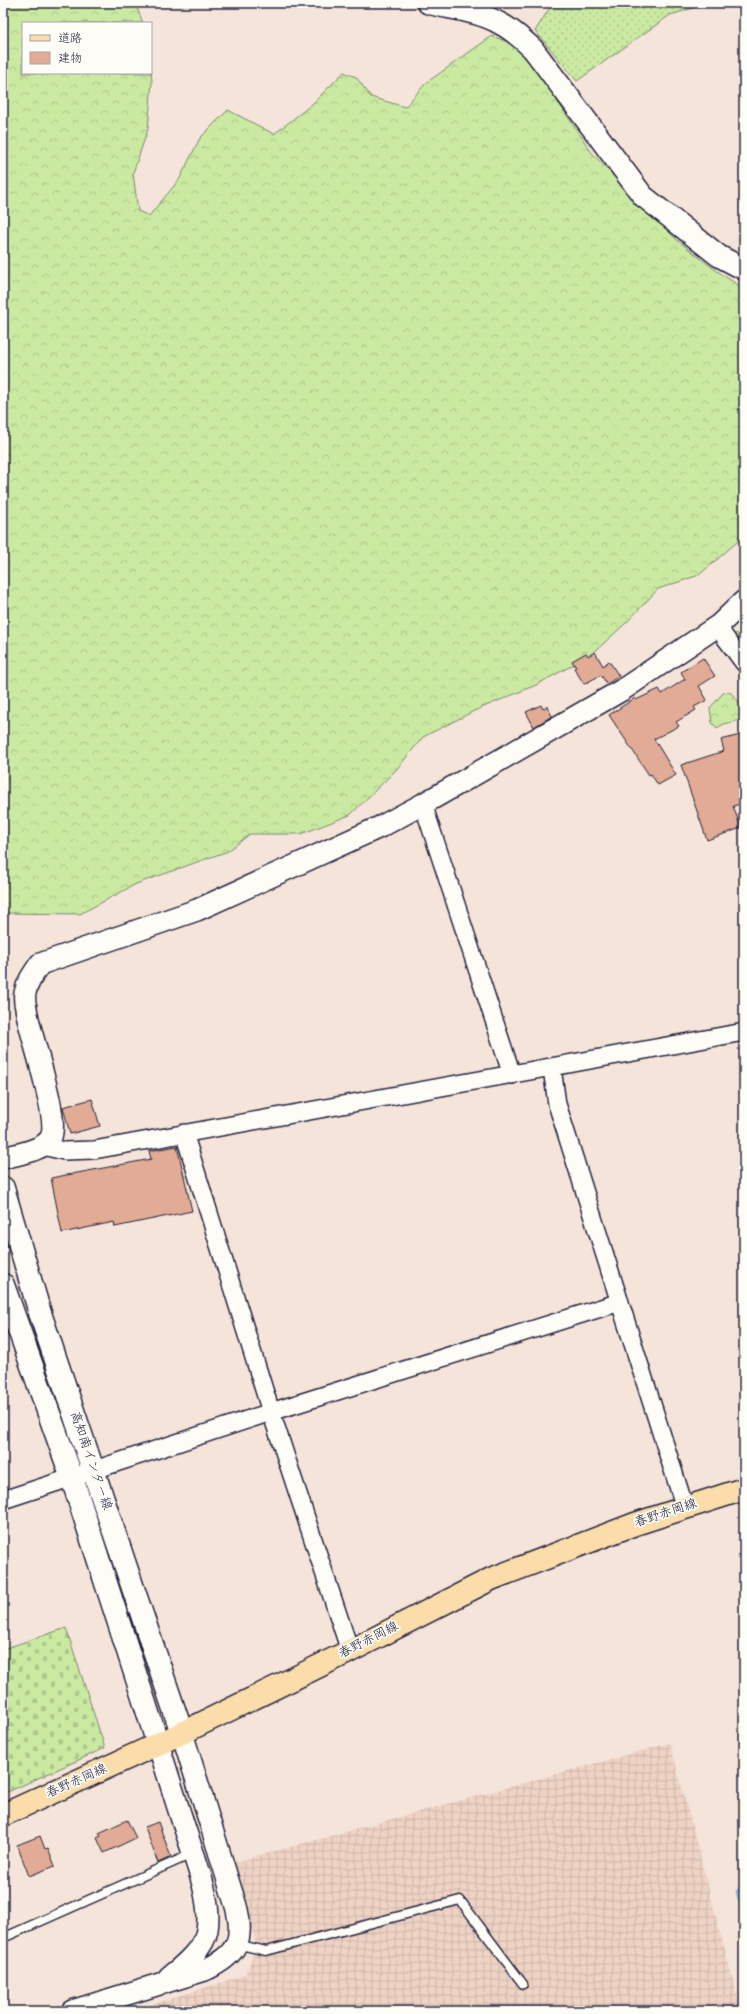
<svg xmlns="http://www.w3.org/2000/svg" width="747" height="2014" viewBox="0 0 747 2014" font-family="Dekko,'Klee One',sans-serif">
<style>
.industrial{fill:url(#industrial-grid)}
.grass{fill:url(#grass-dots);stroke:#76866e}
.forest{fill:url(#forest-crowns);stroke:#76866e}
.cemetery{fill:url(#cemetery-stones);stroke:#76866e}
.water{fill:url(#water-ripples);stroke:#6985aa}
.pier{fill:#f5e4da}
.building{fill:#e1ab95;stroke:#22223b}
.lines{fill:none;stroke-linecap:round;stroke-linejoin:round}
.service-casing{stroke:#22223b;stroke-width:11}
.minor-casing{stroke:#22223b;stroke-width:20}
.tertiary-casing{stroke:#22223b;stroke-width:24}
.secondary-casing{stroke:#22223b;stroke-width:25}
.primary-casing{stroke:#22223b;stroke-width:25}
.service{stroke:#fdfcf7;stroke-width:8}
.minor{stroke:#fdfcf7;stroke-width:17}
.tertiary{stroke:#fdfcf7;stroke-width:21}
.secondary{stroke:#fdfcf7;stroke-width:22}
.primary{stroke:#fbddab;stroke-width:22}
.labels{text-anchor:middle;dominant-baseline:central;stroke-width:3.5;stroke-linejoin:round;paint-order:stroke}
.street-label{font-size:13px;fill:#22223b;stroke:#fdfcf7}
</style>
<defs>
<pattern id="industrial-grid" width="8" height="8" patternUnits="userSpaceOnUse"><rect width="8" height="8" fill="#efd3c5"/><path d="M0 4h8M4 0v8" fill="none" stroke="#cdb5aa"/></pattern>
<pattern id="grass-dots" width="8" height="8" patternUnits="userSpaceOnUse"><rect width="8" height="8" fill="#cae9a1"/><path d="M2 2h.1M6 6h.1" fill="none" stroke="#adc88c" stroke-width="1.8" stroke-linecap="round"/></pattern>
<pattern id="forest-crowns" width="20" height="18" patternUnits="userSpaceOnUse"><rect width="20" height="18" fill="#cae9a1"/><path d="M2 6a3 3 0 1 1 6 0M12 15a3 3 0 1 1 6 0" fill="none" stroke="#adc88c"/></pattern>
<pattern id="cemetery-stones" width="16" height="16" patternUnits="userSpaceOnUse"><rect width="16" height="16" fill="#cae9a1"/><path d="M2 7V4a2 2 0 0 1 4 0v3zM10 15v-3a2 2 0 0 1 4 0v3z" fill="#adc88c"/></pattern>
<pattern id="water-ripples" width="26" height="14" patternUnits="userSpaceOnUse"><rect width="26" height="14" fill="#99c7f4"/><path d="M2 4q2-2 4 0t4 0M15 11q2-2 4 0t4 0" fill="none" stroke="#84abd2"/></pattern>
</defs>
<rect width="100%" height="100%" fill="#f5e4da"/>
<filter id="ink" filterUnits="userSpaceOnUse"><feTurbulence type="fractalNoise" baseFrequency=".025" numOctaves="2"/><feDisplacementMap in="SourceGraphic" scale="8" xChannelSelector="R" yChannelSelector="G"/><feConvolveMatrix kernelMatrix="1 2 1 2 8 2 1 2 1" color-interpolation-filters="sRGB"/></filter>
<g filter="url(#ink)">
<path class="industrial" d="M 670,1743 L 741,2011 L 131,2011 L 245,1975 L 257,1946 L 232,1863 Z"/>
<path class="grass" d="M 553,3 L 710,3 L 670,15 L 577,81 L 535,31 Z"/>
<path class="forest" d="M 3,3 L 135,3 L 143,23 L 23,23 L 23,73 L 151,73 L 151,70 L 152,82 L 148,129 L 133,173 L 138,211 L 149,216 L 179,180 L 200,138 L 228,110 L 274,134 L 311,105 L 344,72 L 356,77 L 371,97 L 405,107 L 426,83 L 492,36 L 521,47 L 592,153 L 638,201 L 676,239 L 714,269 L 744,289 L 744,536 L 699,575 L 658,589 L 627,622 L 591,655 L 536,685 L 474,711 L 423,737 L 396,770 L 350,815 L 301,834 L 250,834 L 228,851 L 136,884 L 80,914 L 3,913 Z
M 744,631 L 744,656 L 732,635 Z
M 730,692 L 744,708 L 744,719 L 724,724 L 717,728 L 712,723 L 710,708 L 723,693 Z"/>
<path class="cemetery" d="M 66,1628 L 105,1748 L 3,1794 L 3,1649 Z"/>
<path class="water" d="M 744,1881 L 744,1922 L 736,1892 Z"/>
<path class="pier" d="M 735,1889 L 744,1922 L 744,1924 L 734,1893 Z"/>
<path class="building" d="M 595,652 L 603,666 L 609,661 L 619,676 L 607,684 L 601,675 L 584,684 L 574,668 L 576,667 L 572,661 L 586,653 L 588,656 Z
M 703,658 L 715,676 L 699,686 L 707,700 L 694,707 L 696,710 L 676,722 L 679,726 L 654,739 L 676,775 L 658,785 L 651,774 L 649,775 L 609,715 L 635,698 L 636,700 L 659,689 L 662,694 L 685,679 L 681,672 Z
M 541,705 L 543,709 L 547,706 L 552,716 L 534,727 L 526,712 Z
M 744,734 L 744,803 L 733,806 L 741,828 L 707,840 L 681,765 L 724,751 L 721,740 Z
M 92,1099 L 100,1126 L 70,1134 L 63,1107 Z
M 177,1146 L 192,1211 L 115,1227 L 114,1222 L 62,1233 L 51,1178 L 151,1159 L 149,1151 Z
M 127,1820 L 136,1838 L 104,1853 L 97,1838 L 101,1836 L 99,1833 Z
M 158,1822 L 171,1857 L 158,1863 L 145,1827 Z
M 40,1836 L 45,1849 L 48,1848 L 55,1866 L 29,1876 L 17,1845 Z"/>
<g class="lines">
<g class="service-casing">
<path id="service" d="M 3,1938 L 192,1854
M 237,1944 L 266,1951 L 460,1900 L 523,1984"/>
</g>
<g class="minor-casing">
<path id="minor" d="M 719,625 L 724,636 L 744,663
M 423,804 L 512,1075
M 552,1068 L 557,1104 L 685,1508
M 184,1133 L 271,1412 L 350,1651
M 43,1146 L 64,1151 L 94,1150 L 744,1032
M 3,1500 L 271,1412 L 620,1302"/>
</g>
<g class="tertiary-casing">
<path id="tertiary" d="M 428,3 C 451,9 478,11 499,23 C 512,29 523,40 533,49 L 643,196 L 719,256 L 744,269
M 3,1158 C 17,1154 42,1151 50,1139 C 62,1121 29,1034 26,1008 C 25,1004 24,998 25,993 C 27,982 34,973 40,964 L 197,910 L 382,826 L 423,804 L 622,690 L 719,625 L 744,601
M 158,1744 C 168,1775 177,1805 187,1835 C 196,1862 212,1901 207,1930 C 204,1949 183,1966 169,1977
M 72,2011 L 205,1970 C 237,1955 245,1940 236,1906 L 182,1733"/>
</g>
<g class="secondary-casing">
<path id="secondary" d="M 3,1188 L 40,1313 L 182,1733
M 3,1285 L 72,1478 L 158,1744"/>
</g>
<g class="primary-casing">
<path id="primary" d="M 3,1815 L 182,1733 L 350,1651 L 491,1579 L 635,1524 L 744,1489"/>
</g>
<use href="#service" class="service"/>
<use href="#minor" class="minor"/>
<use href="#tertiary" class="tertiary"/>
<use href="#secondary" class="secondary"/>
<use href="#primary" class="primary"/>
</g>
</g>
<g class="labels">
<g class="street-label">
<text transform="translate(90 1461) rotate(71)">高知南インター線</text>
<text transform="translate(666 1514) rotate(-18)">春野赤岡線</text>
<text transform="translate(369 1641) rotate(-27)">春野赤岡線</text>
<text transform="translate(77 1782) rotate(-24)">春野赤岡線</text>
</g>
</g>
<rect width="747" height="2014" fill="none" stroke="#fdfcf7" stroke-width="16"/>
<rect x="8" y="8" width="731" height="1998" fill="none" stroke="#22223b" stroke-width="1.5" filter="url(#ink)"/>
<rect x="22" y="22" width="130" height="52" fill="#fdfcf7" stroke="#a5a5ac"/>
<rect x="30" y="35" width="20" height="6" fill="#fbddab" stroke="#a5a5ac"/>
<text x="58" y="42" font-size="12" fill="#22223b">道路</text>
<rect x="30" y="52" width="20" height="12" fill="#e1ab95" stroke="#a5a5ac"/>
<text x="58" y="62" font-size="12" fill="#22223b">建物</text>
</svg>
